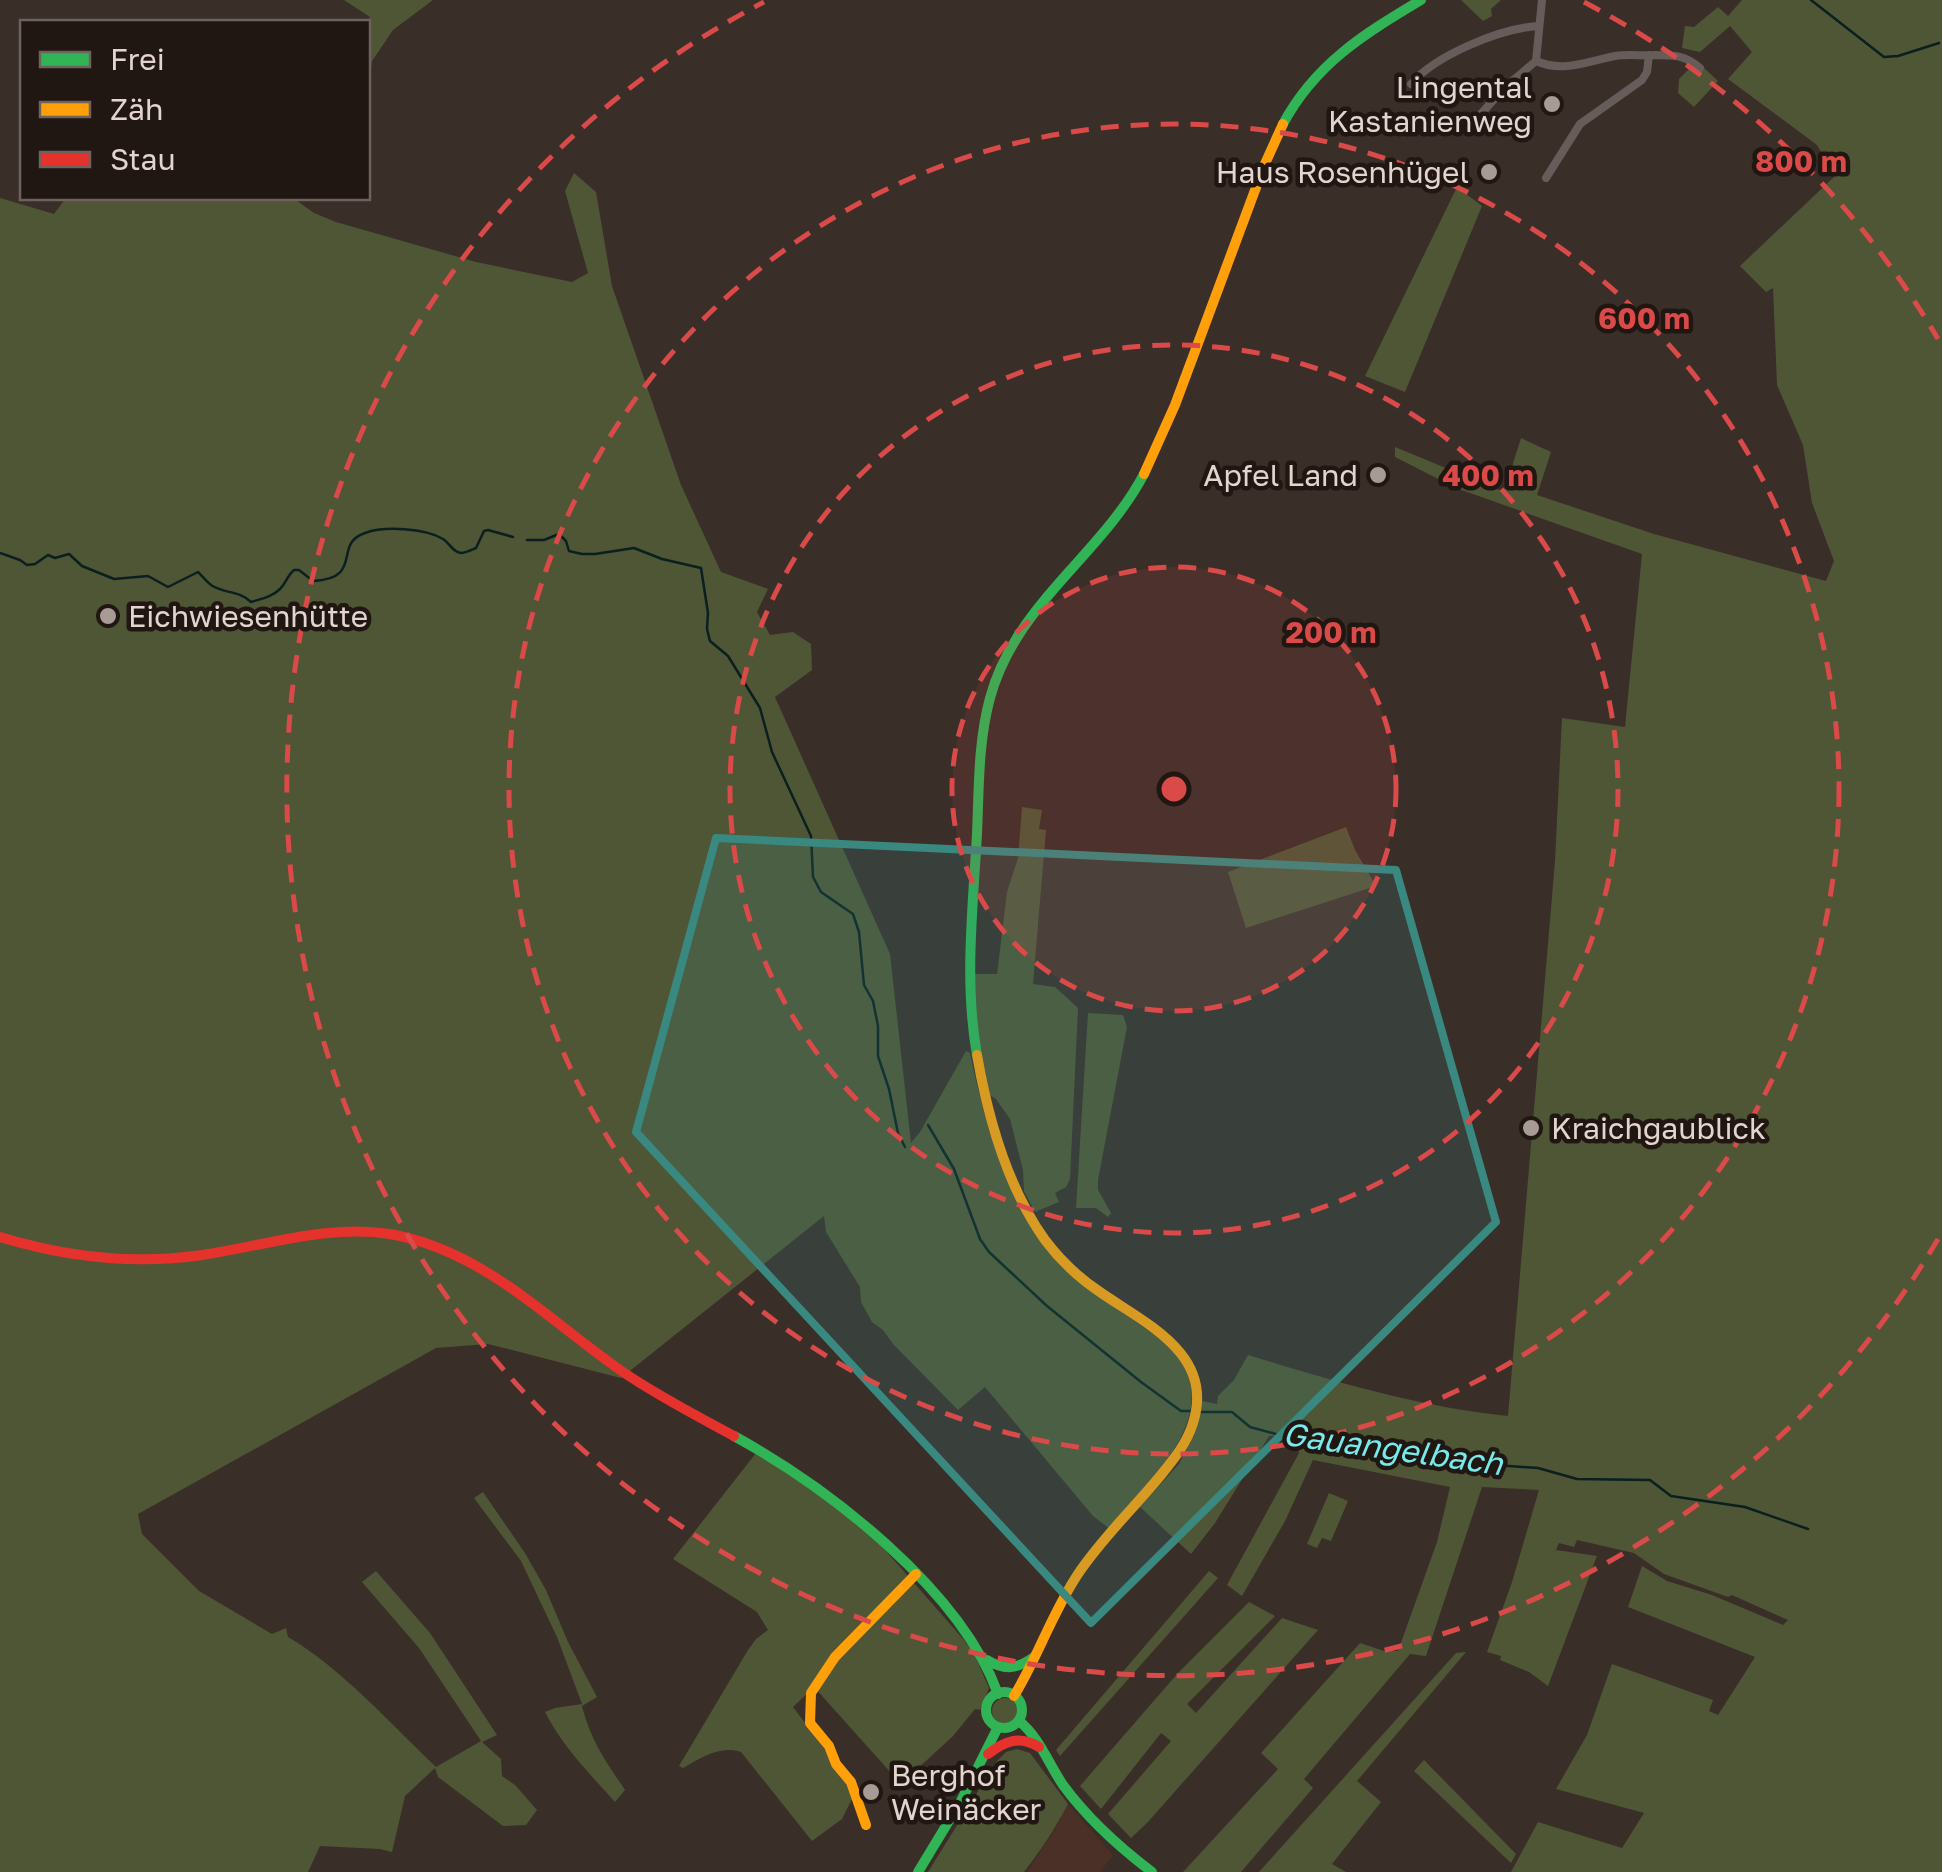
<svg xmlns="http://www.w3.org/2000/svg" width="1942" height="1872" viewBox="0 0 1942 1872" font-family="'Golos Text',sans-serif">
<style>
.built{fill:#4a3026}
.green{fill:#4f5635}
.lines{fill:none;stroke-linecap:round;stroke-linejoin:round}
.stream{stroke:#0b1f20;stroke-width:2.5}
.street{stroke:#665c59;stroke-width:8}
.fast{stroke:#30b455;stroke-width:10}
.slow{stroke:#ff9f0a;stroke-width:10}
.jam{stroke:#e5322d;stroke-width:10}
.marked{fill:#398981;fill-opacity:0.2;stroke:#398981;stroke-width:8;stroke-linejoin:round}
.ring{fill:none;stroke:#d94a49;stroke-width:5;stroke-dasharray:18 12}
.poi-dot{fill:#a89a95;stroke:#201612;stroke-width:4}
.labels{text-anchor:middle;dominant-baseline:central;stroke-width:9;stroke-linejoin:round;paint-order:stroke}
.poi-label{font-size:30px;fill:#e3d4cf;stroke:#201612;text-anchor:end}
.water-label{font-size:32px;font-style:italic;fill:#77eaec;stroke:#201612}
.centre{fill:#d94a49;stroke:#201612;stroke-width:5}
.ring-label{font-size:30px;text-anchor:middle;font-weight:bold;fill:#d94a49;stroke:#201612;stroke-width:9;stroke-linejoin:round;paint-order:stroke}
</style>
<rect width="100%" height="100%" fill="#3a2e29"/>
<path class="built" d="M 1068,1804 L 1113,1855 L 1100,1872 L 1027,1872 L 1055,1829 Z"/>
<path class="green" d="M 344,0 L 433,0 L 393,30 L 372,61 L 368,89 L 368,22 L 366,22 L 370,17 Z
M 1461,0 L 1501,0 L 1491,9 L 1492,16 L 1483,21 Z
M 1742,0 L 1942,0 L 1942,1872 L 1511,1872 L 1538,1822 L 1622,1848 L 1644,1813 L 1556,1789 L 1587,1735 L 1612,1664 L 1713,1700 L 1709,1711 L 1718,1715 L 1755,1657 L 1628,1607 L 1642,1566 L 1667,1581 L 1712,1595 L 1783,1625 L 1788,1620 L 1732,1595 L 1728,1597 L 1664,1574 L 1634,1553 L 1577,1540 L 1574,1547 L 1559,1543 L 1556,1550 L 1597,1556 L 1548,1686 L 1529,1672 L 1500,1660 L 1501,1656 L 1487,1652 L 1512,1582 L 1539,1490 L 1482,1487 L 1426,1656 L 1410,1654 L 1304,1779 L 1313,1788 L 1241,1872 L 1183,1872 L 1278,1769 L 1261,1753 L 1360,1643 L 1384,1651 L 1398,1651 L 1437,1542 L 1450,1487 L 1313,1460 L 1285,1521 L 1242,1596 L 1227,1585 L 1299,1453 L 1294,1434 L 1269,1436 L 1215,1523 L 1191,1554 L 1140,1507 L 1179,1464 L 1195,1433 L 1202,1401 L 1217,1404 L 1218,1396 L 1234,1380 L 1248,1355 C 1333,1381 1420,1407 1508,1416 L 1555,861 L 1562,718 L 1625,727 L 1642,554 L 1456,488 L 1395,457 L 1395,447 L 1504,492 L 1521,438 L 1551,452 L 1537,495 L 1654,534 L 1826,581 L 1834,561 L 1812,503 L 1803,445 L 1777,385 L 1773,288 L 1766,292 L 1740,266 L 1835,176 L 1817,145 L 1728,79 L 1752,52 L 1730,26 L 1700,52 L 1682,48 L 1685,26 L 1694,27 L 1718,7 L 1728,16 Z
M 1702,66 L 1718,81 L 1694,107 L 1678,93 L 1679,79 L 1691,67 L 1697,71 Z
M 574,173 L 596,192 L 612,286 L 681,485 L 721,572 L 768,589 L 757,612 L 770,635 L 793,632 L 811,644 L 812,670 L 775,697 L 890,954 L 911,1143 L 920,1132 L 966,1051 L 970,1053 C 984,1119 1005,1199 1049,1251 C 1079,1287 1120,1309 1157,1337 C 1240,1399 1154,1477 1110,1529 L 1093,1516 L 985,1387 L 958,1410 L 893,1344 L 883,1330 L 872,1322 L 861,1302 L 860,1287 L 826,1232 L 824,1216 L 621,1378 L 488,1344 L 436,1348 L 138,1514 L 142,1534 L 199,1591 L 272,1634 L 286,1628 L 288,1637 C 341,1668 391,1724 436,1767 L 481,1741 L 419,1648 L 362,1582 L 376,1571 L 430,1633 L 497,1735 L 482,1742 L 501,1759 L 502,1776 L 515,1785 L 537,1810 L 526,1825 L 503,1826 L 438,1777 L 435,1768 L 405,1796 L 392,1852 L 380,1849 L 320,1846 L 308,1872 L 0,1872 L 0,198 L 54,214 L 66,198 L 293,198 L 314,213 L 336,222 L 476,262 L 572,282 L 588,273 L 565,191 Z
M 1457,187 L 1482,206 L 1405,392 L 1365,376 Z
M 1022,807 L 1042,810 L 1039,829 L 1046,830 L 1033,984 L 1055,987 L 1078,1008 L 1070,1179 L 1066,1187 L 1055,1193 L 1059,1202 L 1035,1212 L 1024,1191 L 1023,1170 L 1010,1119 L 996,1099 L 988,1094 C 979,1054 972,1015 975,974 L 997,974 L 1007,892 L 1018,858 Z
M 1346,827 L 1355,850 L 1376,886 L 1246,928 L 1228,872 Z
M 1088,1013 L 1123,1015 L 1127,1027 L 1098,1180 L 1098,1190 L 1111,1213 L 1108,1217 L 1096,1208 L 1076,1208 Z
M 756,1453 L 813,1488 L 879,1543 L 964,1640 L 975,1656 L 989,1688 L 980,1710 L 975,1709 L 953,1736 L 901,1784 L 814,1687 L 793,1707 L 845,1776 L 853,1797 L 842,1819 L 812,1841 L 741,1752 C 720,1745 701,1758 683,1768 L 679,1766 L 748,1650 L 756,1639 L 768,1630 L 757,1612 L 673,1559 Z
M 483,1492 L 525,1553 L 546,1590 L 568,1642 L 597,1697 L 582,1706 C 591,1741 605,1760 625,1790 L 615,1802 C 590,1774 562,1746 545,1712 L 555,1708 L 582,1704 L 557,1637 L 521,1561 L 474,1498 Z
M 1329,1493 L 1348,1501 L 1331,1541 L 1322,1538 L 1317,1548 L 1307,1544 Z
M 1209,1571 L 1218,1578 L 1060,1756 L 1056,1750 Z
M 1249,1602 L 1275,1616 L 1187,1704 L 1196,1713 L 1282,1618 L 1318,1630 L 1147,1823 L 1131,1838 L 1108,1814 L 1171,1741 L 1161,1733 L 1101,1809 L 1080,1786 L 1178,1673 Z
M 1466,1652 L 1357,1781 L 1381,1802 L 1332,1864 L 1346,1872 L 1259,1872 L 1456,1653 Z
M992 1711a13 13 0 1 1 26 0a13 13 0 1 1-26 0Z
M 1017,1749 L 1030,1753 L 1068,1804 C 1055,1829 1041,1850 1024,1872 L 928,1872 L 997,1761 L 1006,1752 Z
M 1424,1760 L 1516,1854 L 1511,1863 L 1414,1771 Z"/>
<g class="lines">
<path class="stream" d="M 1811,0 L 1884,57 L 1898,56 L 1939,43
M 527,540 L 544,540 L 559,534 L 566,541 L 569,551 L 582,554 L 595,554 L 634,548 L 662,559 L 701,568 L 708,613 L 707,629 L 710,641 L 728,656 L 760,708 L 772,752 L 811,836 L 813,877 L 821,892 L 853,914 L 859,932 L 864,985 L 873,1001 L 878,1026 L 878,1056 L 889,1089 L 898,1133 L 905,1147
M 0,553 L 20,560 L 27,565 L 35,564 L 48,555 L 55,558 L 69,554 L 82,566 L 114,579 L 148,576 L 168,587 L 198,572 C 201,575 208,583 211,585 C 224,594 239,590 251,602 C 261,599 272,597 280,589 C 286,583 287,576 294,570 L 299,570 L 313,581 C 365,578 332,544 365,533 C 384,526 425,528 443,539 C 450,543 452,552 461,553 C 465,553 471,550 476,548 L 484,531 L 488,530 L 513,537
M 928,1125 L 954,1169 L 980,1239 L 989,1252 L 1047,1306 L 1141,1382 L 1181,1411 L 1192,1411
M 1200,1412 L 1232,1412 L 1250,1427 L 1276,1434 L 1344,1441 L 1454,1462 L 1538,1468 L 1577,1479 L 1650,1480 L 1671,1496 L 1745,1507 L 1808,1529"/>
<path class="street" d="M 1536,61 C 1563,73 1588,61 1615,56 C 1628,54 1642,56 1655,55 C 1674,55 1685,55 1700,68
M 1536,61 L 1542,0
M 1411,84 C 1436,55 1501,28 1539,26
M 1473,130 L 1472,124 L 1505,87 L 1536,61
M 1546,178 L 1580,124 L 1642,80 L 1647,72 L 1649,55"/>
<path class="fast" d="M 1283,124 C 1315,64 1364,34 1421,0
M 977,1055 C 964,982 973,907 977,834 C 979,789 978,742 990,698 C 996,676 1006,655 1018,636 C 1055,578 1112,535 1144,474
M 734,1436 C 829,1488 961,1590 998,1694
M 987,1660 C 1005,1671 1017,1669 1034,1657
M986 1710a18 18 0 1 1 36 0a18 18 0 1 1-36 0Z
M 1019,1721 C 1040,1738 1048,1763 1063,1785 C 1088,1819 1119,1847 1152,1872
M 918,1872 L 961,1801 L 998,1727"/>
<path class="slow" d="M 1144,474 L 1175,405 L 1264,166 L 1283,124
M 977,1055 C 988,1118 1007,1187 1045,1240 C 1060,1260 1079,1278 1100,1292 C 1146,1324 1215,1354 1193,1423 C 1187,1443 1174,1459 1161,1475 C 1134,1508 1102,1538 1078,1574 C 1052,1613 1038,1657 1014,1696
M 866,1825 L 851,1782 L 836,1764 L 829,1746 L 810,1723 L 811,1693 L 835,1657 L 916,1574"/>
<path class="jam" d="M 0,1237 C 66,1257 133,1265 202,1255 C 264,1246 327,1224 390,1234 C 483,1250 548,1320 623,1372 C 658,1396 697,1416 734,1436
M 988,1754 C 1005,1741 1019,1735 1039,1747"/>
</g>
<path class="marked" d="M 716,838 L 1396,870 L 1496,1222 L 1091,1623 L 636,1132 Z"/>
<circle cx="1174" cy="789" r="222" fill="#d94a49" fill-opacity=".12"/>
<g class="ring">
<circle cx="1174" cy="789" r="222"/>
<circle cx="1174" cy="789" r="444"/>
<circle cx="1174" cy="789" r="665"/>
<path d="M1938 1239A887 887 0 1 1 764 2M1584 2A887 887 0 0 1 1938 339"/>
</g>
<g class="poi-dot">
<circle cx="1552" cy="104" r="10"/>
<circle cx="1489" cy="172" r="10"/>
<circle cx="1378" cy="475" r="10"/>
<circle cx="108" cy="616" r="10"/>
<circle cx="1531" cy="1128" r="10"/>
<circle cx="871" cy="1792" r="10"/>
</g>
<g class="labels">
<g class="poi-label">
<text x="1532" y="87">Lingental<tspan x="1532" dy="34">Kastanienweg</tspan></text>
<text x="1469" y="172">Haus Rosenhügel</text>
<text x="1358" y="475">Apfel Land</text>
<text x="128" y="616" text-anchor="start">Eichwiesenhütte</text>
<text x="1551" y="1128" text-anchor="start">Kraichgaublick</text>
<text x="891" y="1775" text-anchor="start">Berghof<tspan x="891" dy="34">Weinäcker</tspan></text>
</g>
<g class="water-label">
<text transform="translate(1393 1448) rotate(8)">Gauangelbach</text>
</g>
</g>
<circle cx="1174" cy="789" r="15" class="centre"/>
<g class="ring-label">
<text x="1801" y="172">800 m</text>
<text x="1644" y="329">600 m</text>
<text x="1488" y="486">400 m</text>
<text x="1331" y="643">200 m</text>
</g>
<rect x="20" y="20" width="350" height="180" fill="#201612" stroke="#6e625e" stroke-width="2.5"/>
<rect x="40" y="52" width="50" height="15" fill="#30b455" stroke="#6e625e" stroke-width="2.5"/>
<text x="110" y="70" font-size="30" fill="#e3d4cf">Frei</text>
<rect x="40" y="102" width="50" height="15" fill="#ff9f0a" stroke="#6e625e" stroke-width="2.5"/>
<text x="110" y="120" font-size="30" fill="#e3d4cf">Zäh</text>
<rect x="40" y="152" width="50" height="15" fill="#e5322d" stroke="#6e625e" stroke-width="2.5"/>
<text x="110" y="170" font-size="30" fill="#e3d4cf">Stau</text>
</svg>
